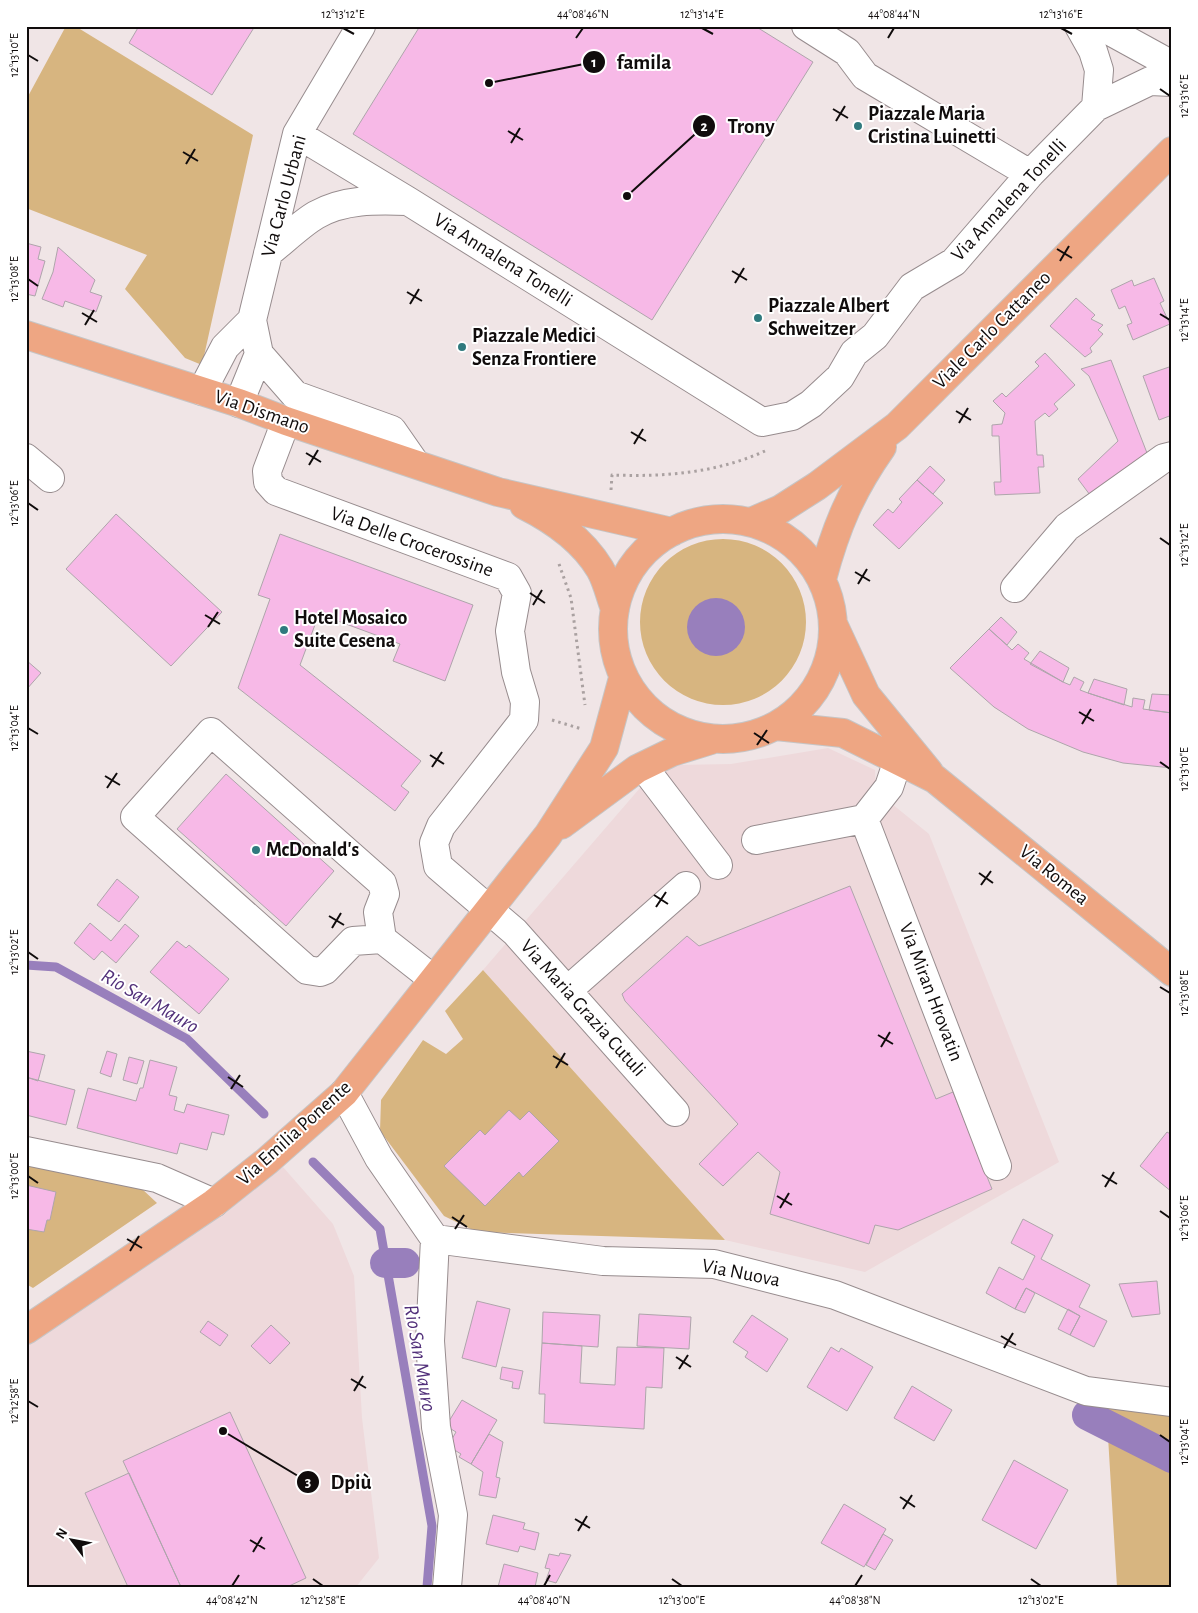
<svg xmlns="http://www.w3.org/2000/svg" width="1198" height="1613" viewBox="0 0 1198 1613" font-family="'Alegreya Sans',sans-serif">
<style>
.built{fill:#eed9db}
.green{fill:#d7b580}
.water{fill:#987fbc}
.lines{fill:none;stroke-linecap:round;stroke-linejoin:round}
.stream{stroke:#987fbc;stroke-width:9}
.canal{stroke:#987fbc;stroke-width:30}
.building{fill:#f7b9e7;stroke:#aea5ab}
.minor-casing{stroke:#978c8e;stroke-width:30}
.major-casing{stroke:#c6c5c5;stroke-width:30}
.path{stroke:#aaa1a1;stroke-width:3;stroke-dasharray:2.5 4;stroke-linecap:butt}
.minor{stroke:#fff;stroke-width:28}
.major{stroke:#eea683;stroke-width:28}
.ticks{fill:none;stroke:#100c0c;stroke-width:2}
.poi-dot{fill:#307a7e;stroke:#fff;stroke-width:2}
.labels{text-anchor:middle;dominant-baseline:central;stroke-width:4;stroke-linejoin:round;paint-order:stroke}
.poi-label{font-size:20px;font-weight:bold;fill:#100c0c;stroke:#fff;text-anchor:start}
.street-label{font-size:20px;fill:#100c0c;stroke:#fff}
.water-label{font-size:21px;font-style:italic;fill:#52307a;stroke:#fff}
.leader{fill:none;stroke:#100c0c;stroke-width:2}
.callout-dot{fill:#100c0c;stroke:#fff;stroke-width:2}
.mark-label{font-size:15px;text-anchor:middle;font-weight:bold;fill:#fff}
.callout-label{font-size:21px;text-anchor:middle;font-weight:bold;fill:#100c0c;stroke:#fff;stroke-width:4;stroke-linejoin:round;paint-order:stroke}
.neatline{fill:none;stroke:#100c0c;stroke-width:2}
.ticks-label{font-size:12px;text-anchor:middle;fill:#100c0c}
</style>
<rect width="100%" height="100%" fill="#f0e5e6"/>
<path class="built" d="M 828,748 L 875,770 L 876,791 L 929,834 L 1059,1162 L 865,1272 L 725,1240 L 483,970 L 646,781 L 678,765 L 731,764 Z
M 283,1167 L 333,1224 L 354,1276 L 362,1418 L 379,1558 L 356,1587 L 26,1587 L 26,1346 Z"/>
<path class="green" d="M 66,26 L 75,26 L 253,135 L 202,365 L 185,358 L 125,289 L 147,255 L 26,208 L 26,100 Z
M640 622a83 83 0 1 1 166 0a83 83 0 1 1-166 0Z
M 483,970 L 725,1240 L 477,1232 L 444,1216 L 380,1131 L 381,1100 L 423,1040 L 446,1054 L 463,1039 L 445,1011 Z
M 26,1163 L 141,1188 L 157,1203 L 33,1288 L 26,1284 Z
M 1106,1403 L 1172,1414 L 1172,1587 L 1117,1587 Z"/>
<path class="water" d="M687 627a29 29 0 1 1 58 0a29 29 0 1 1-58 0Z"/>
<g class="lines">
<path class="stream" d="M 26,965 L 56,967 L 187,1039 L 264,1114
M 313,1162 L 380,1229 L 432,1526 L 427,1587"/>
<path class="canal" d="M 385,1263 L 405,1263
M 1087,1415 L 1172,1458"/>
</g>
<path class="building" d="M 139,26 L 255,26 L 212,95 L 129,43 Z
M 420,26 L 755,26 L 813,62 L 652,320 L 353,134 Z
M 26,243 L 41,247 L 38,259 L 45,261 L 35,296 L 26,294 Z
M 58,247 L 95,280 L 90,292 L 102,296 L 96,312 L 65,301 L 63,307 L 42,299 L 53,272 Z
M 1154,278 L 1164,301 L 1160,303 L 1170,324 L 1133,340 L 1127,325 L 1132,323 L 1125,306 L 1119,309 L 1111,290 L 1132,280 L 1134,286 Z
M 1076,298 L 1095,315 L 1091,319 L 1103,325 L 1098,330 L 1103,334 L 1090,348 L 1092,352 L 1085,357 L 1050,326 Z
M 1045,353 L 1075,385 L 1054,404 L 1058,409 L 1049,417 L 1045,413 L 1035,421 L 1037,455 L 1043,455 L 1044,467 L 1038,467 L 1040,493 L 995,495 L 994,482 L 1001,482 L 999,436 L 992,436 L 992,425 L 1002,424 L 1005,413 L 993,401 L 1002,393 L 1006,397 L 1039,366 L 1035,362 Z
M 1111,360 L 1147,453 L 1093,499 L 1078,479 L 1118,441 L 1089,376 L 1081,369 Z
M 1172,366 L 1172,415 L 1159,420 L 1143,376 Z
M 930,466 L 945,480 L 933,494 L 917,480 Z
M 917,480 L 943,503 L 899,549 L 873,525 L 888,509 L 893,513 L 902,502 L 899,499 Z
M 116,514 L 222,612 L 171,666 L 66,569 Z
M 280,534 L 473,605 L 445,681 L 393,661 L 400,644 L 319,614 L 300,665 L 421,761 L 401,786 L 409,792 L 395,811 L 238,688 L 270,599 L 258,595 Z
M 1001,617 L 1017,632 L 1007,645 L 989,629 Z
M 989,629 L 1012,650 L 1018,644 L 1029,653 L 1024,659 L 1063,682 L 1070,685 L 1074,677 L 1084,682 L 1080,690 L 1088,693 L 1132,707 L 1133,698 L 1145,700 L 1143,709 L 1172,713 L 1172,768 L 1123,763 L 1083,752 L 1028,729 L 994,707 L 950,668 Z
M 1040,651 L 1069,668 L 1063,682 L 1030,664 Z
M 26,660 L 41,673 L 26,690 Z
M 1094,679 L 1127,689 L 1124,705 L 1088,693 Z
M 1152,694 L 1172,695 L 1172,713 L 1149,710 Z
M 226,774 L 334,871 L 286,926 L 177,829 Z
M 117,879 L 139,897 L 119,922 L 97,905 Z
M 850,886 L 936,1099 L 953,1092 L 992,1189 L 898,1230 L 875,1225 L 869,1244 L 770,1214 L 780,1172 L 758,1152 L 723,1186 L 699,1164 L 738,1124 L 625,1001 L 622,994 L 687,936 L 699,946 Z
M 90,923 L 111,941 L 125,924 L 139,936 L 116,963 L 102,951 L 94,960 L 74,943 Z
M 177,941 L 186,948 L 189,945 L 229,979 L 199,1014 L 150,972 Z
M 26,1051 L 45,1055 L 38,1081 L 26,1077 Z
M 107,1051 L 117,1054 L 111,1077 L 100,1073 Z
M 129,1057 L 144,1061 L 137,1084 L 123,1080 Z
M 150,1060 L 177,1067 L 169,1095 L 177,1097 L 174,1110 L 184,1113 L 187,1104 L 229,1115 L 224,1135 L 212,1132 L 207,1150 L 180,1143 L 177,1154 L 77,1128 L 88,1088 L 136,1101 L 140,1088 L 143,1088 Z
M 26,1077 L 75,1090 L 66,1125 L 26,1115 Z
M 509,1110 L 520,1120 L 529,1111 L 559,1141 L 523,1177 L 519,1172 L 485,1206 L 444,1166 L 480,1130 L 485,1135 Z
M 1167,1132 L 1172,1135 L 1172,1192 L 1140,1166 Z
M 26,1185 L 56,1192 L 50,1220 L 47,1220 L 44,1232 L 26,1229 Z
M 1023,1219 L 1053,1235 L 1041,1259 L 1090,1285 L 1079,1307 L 1107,1321 L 1094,1347 L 1070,1335 L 1080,1316 L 1026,1288 L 1015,1309 L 986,1293 L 999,1267 L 1023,1280 L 1035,1256 L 1011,1243 Z
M 1157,1281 L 1160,1314 L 1132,1317 L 1119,1284 Z
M 1026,1288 L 1035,1293 L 1025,1313 L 1015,1309 Z
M 477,1301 L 510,1309 L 496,1367 L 462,1358 Z
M 1068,1309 L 1080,1316 L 1070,1335 L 1058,1329 Z
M 543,1312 L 600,1315 L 598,1347 L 542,1343 Z
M 639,1314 L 691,1317 L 689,1349 L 637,1346 Z
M 752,1315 L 788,1339 L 767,1372 L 745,1357 L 748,1352 L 733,1342 Z
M 208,1321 L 228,1335 L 220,1346 L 200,1332 Z
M 271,1325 L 290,1343 L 270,1364 L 251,1346 Z
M 542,1343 L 582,1346 L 580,1383 L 615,1385 L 617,1347 L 664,1348 L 662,1388 L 646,1387 L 644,1429 L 544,1423 L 545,1394 L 539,1394 Z
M 831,1347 L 839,1352 L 841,1348 L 873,1367 L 847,1411 L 807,1387 Z
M 502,1367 L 523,1371 L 519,1389 L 512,1388 L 513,1382 L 500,1379 Z
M 912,1386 L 952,1410 L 934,1441 L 894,1418 Z
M 462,1400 L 497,1420 L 471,1464 L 459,1457 L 461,1454 L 448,1446 L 456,1432 L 446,1426 Z
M 230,1412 L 306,1578 L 287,1587 L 181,1587 L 123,1461 Z
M 489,1434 L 503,1442 L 496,1477 L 500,1478 L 496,1498 L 479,1495 L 483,1472 L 471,1464 Z
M 1014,1460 L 1068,1490 L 1036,1549 L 982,1520 Z
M 129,1473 L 181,1587 L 128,1587 L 85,1493 Z
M 844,1504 L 886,1529 L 864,1567 L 821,1543 Z
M 493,1515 L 525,1523 L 523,1529 L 539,1533 L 535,1550 L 520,1546 L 518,1552 L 486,1544 Z
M 883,1534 L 893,1540 L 875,1570 L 866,1565 Z
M 560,1553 L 571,1555 L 556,1583 L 546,1580 L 550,1569 L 545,1568 L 549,1554 L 559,1556 Z
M 504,1564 L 538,1573 L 535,1587 L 498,1587 Z"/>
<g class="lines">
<g class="minor-casing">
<path id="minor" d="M 806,26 L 847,52 L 865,76 L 1030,174
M 1079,26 L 1093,51 L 1099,70 L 1096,107
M 1101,26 L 1172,65
M 297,134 L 408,201 L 762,422 L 792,416 L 811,404 L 840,377 L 854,353 L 875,336 L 912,287 L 954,262 L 1030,174 L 1096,107 L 1150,81 L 1172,82
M 268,253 C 282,242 302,223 316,215 C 344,199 376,200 407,201
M 259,354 L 295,395 L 392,430 L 415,463
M 202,391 L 225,347 L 252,320
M 239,403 L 259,354 L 252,320 L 297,134 L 361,26
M 286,421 L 267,471 L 268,482 L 276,491 L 508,577 L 517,593 L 510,631 L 516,672 L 525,702 L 524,720 L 441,826 L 434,843 L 438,866 L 515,932 L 675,1112
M 26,458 L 50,478
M 1015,588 L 1067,527 L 1164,458 L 1172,456
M 211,732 L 382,883 L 385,894 L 378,912 L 382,939 L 353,941 L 325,970 L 320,972 L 307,970 L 135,817 Z
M 648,773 L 718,865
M 864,819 L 997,1166
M 756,840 L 864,819 L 889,787 L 898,760
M 382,939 L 433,979
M 568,990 L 686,886
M 344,1093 L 379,1158 L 435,1239 L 603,1261 L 714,1264 L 835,1295 L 1086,1391 L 1172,1402
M 26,1151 L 157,1178 L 214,1203
M 435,1239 L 430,1341 L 436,1427 L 453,1515 L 447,1587"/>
</g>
<g class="major-casing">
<path id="major" d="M 26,335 L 239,403 L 286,421 L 498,492 L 672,532
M 524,505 C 554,520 582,539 600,569 C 607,581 610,596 615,609
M613 629a110 110 0 1 1 220 0a110 110 0 1 1-220 0Z
M 751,522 L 781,509 L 817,486 L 897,426 L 1172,151
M 822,579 C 836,527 851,491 882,447
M 834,626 L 866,695 L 929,772
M 776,726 L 843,733 L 935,779 L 1172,972
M 561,825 L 637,769 L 672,752 L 711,740
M 26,1330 L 214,1203 L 267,1161 L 344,1093 L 548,835 L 604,748 L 623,678"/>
</g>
<path class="path" d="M 611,490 L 612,475 C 665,477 716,473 765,451
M 559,564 L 571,598 L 585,705
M 552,720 L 582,729"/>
<use href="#minor" class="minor"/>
<use href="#major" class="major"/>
</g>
<path class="ticks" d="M 343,28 L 354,34M 702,28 L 713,34M 1061,28 L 1072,34M 576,38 L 583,28M 888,38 L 894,28M 28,55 L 38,61M 1160,89 L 1170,96M 833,109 L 848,118M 836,121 L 845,106M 508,131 L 523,140M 511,143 L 520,128M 183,152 L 198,161M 186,164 L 195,149M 1057,249 L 1072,258M 1060,261 L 1069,246M 732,271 L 747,280M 28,279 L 38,286M 735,283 L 744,268M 407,292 L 422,301M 410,304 L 419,289M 82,313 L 97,322M 1160,314 L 1170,320M 85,325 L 94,310M 956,411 L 971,420M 959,423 L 968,408M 631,432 L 646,441M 634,444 L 643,429M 306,453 L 321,462M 309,465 L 318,450M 28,503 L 38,510M 1160,538 L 1170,545M 855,572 L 870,581M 858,584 L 867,569M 530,593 L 545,603M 533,605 L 542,590M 205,615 L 220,624M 208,627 L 218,612M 1079,712 L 1094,721M 1082,724 L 1091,709M 28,728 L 38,734M 754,733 L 769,743M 757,745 L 767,730M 430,755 L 444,764M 1160,762 L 1170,769M 432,767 L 442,752M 105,776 L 120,785M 107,788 L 117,773M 979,873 L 993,883M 981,885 L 991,871M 654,895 L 668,904M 656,907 L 666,892M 329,916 L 344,925M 332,928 L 341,913M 28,952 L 38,959M 1160,987 L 1170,993M 878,1035 L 893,1044M 881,1047 L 890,1032M 553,1056 L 568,1065M 556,1068 L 565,1053M 228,1077 L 243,1087M 231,1089 L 240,1075M 1102,1175 L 1117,1184M 28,1176 L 38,1183M 1105,1187 L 1114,1172M 777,1196 L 792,1205M 780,1208 L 789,1193M 1160,1211 L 1170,1218M 452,1217 L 467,1227M 455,1229 L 464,1215M 127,1239 L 142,1248M 130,1251 L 139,1236M 1001,1336 L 1016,1345M 1004,1348 L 1013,1333M 676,1357 L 691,1367M 679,1369 L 688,1355M 351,1379 L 366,1388M 354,1391 L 363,1376M 28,1401 L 38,1407M 1160,1435 L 1170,1442M 900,1497 L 915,1507M 903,1509 L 912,1495M 575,1519 L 590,1528M 578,1531 L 587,1516M 250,1540 L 265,1549M 253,1552 L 262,1537M 313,1579 L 323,1586M 672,1579 L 682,1586M 1031,1579 L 1041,1586M 232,1586 L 239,1575M 544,1586 L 550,1575M 855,1586 L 862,1575"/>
<g class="poi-dot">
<circle cx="858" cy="126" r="5"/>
<circle cx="758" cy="318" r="5"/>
<circle cx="462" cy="347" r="5"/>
<circle cx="284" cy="630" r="5"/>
<circle cx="256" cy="850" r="5"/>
</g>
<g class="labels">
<g class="poi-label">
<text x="868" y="114">Piazzale Maria<tspan x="868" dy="23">Cristina Luinetti</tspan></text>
<text x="768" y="306">Piazzale Albert<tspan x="768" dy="23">Schweitzer</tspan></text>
<text x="472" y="336">Piazzale Medici<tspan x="472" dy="23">Senza Frontiere</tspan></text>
<text x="294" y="618">Hotel Mosaico<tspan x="294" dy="23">Suite Cesena</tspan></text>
<text x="266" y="850">McDonald's</text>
</g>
<g class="street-label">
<text transform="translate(284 196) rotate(-75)">Via Carlo Urbani</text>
<text transform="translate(1009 200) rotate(-47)">Via Annalena Tonelli</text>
<text transform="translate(503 260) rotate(32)">Via Annalena Tonelli</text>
<text transform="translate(992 330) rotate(-45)">Viale Carlo Cattaneo</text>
<text transform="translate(262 412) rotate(19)">Via Dismano</text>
<text transform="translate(412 542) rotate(20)">Via Delle Crocerossine</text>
<text transform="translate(1054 875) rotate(39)">Via Romea</text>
<text transform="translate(931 992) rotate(69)">Via Miran Hrovatin</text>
<text transform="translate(583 1008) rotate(48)">Via Maria Grazia Cutuli</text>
<text transform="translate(294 1133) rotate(-42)">Via Emilia Ponente</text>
<text transform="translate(741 1273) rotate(11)">Via Nuova</text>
</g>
<g class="water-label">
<text transform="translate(150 1001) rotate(30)">Rio San Mauro</text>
<text transform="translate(420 1358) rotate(80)">Rio San Mauro</text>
</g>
</g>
<path class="leader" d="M489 83L594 62M627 196L704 126M223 1431L308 1482"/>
<g class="callout-dot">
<circle cx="489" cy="83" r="5"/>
<circle cx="627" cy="196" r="5"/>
<circle cx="223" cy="1431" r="5"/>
<circle cx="594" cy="62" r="12"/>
<circle cx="704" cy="126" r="12"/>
<circle cx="308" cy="1482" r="12"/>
</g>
<g class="mark-label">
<text x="594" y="67">1</text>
<text x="704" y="131">2</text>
<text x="308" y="1487">3</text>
</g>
<g class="callout-label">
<text x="644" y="69">famila</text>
<text x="751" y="133">Trony</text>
<text x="351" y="1489">Dpiù</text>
</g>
<rect width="1198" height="1613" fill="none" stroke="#ffffff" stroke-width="55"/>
<g transform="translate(72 1540) rotate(302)" stroke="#ffffff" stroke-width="4" paint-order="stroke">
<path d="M0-4L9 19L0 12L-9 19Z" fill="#100c0c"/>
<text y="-8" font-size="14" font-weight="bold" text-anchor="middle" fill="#100c0c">N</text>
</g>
<rect x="28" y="28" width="1142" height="1558" class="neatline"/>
<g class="ticks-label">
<text x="343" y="18">12°13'12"E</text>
<text x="583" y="18">44°08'46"N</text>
<text x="702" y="18">12°13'14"E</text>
<text x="894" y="18">44°08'44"N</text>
<text x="1061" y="18">12°13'16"E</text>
<text transform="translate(14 55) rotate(-90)" y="4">12°13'10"E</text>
<text transform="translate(1184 96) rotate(-90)" y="4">12°13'16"E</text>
<text transform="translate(14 279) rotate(-90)" y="4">12°13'08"E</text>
<text transform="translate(1184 320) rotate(-90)" y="4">12°13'14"E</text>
<text transform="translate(14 503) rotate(-90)" y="4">12°13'06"E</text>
<text transform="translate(1184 545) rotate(-90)" y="4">12°13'12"E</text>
<text transform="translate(14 728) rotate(-90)" y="4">12°13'04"E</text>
<text transform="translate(1184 769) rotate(-90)" y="4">12°13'10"E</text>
<text transform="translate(14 952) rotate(-90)" y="4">12°13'02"E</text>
<text transform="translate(1184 993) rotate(-90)" y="4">12°13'08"E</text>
<text transform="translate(14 1176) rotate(-90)" y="4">12°13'00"E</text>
<text transform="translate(1184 1218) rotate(-90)" y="4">12°13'06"E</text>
<text transform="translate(14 1401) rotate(-90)" y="4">12°12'58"E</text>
<text transform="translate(1184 1442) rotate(-90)" y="4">12°13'04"E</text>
<text x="232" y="1604">44°08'42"N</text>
<text x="323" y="1604">12°12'58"E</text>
<text x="544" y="1604">44°08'40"N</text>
<text x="682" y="1604">12°13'00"E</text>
<text x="855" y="1604">44°08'38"N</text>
<text x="1041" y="1604">12°13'02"E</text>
</g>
</svg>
